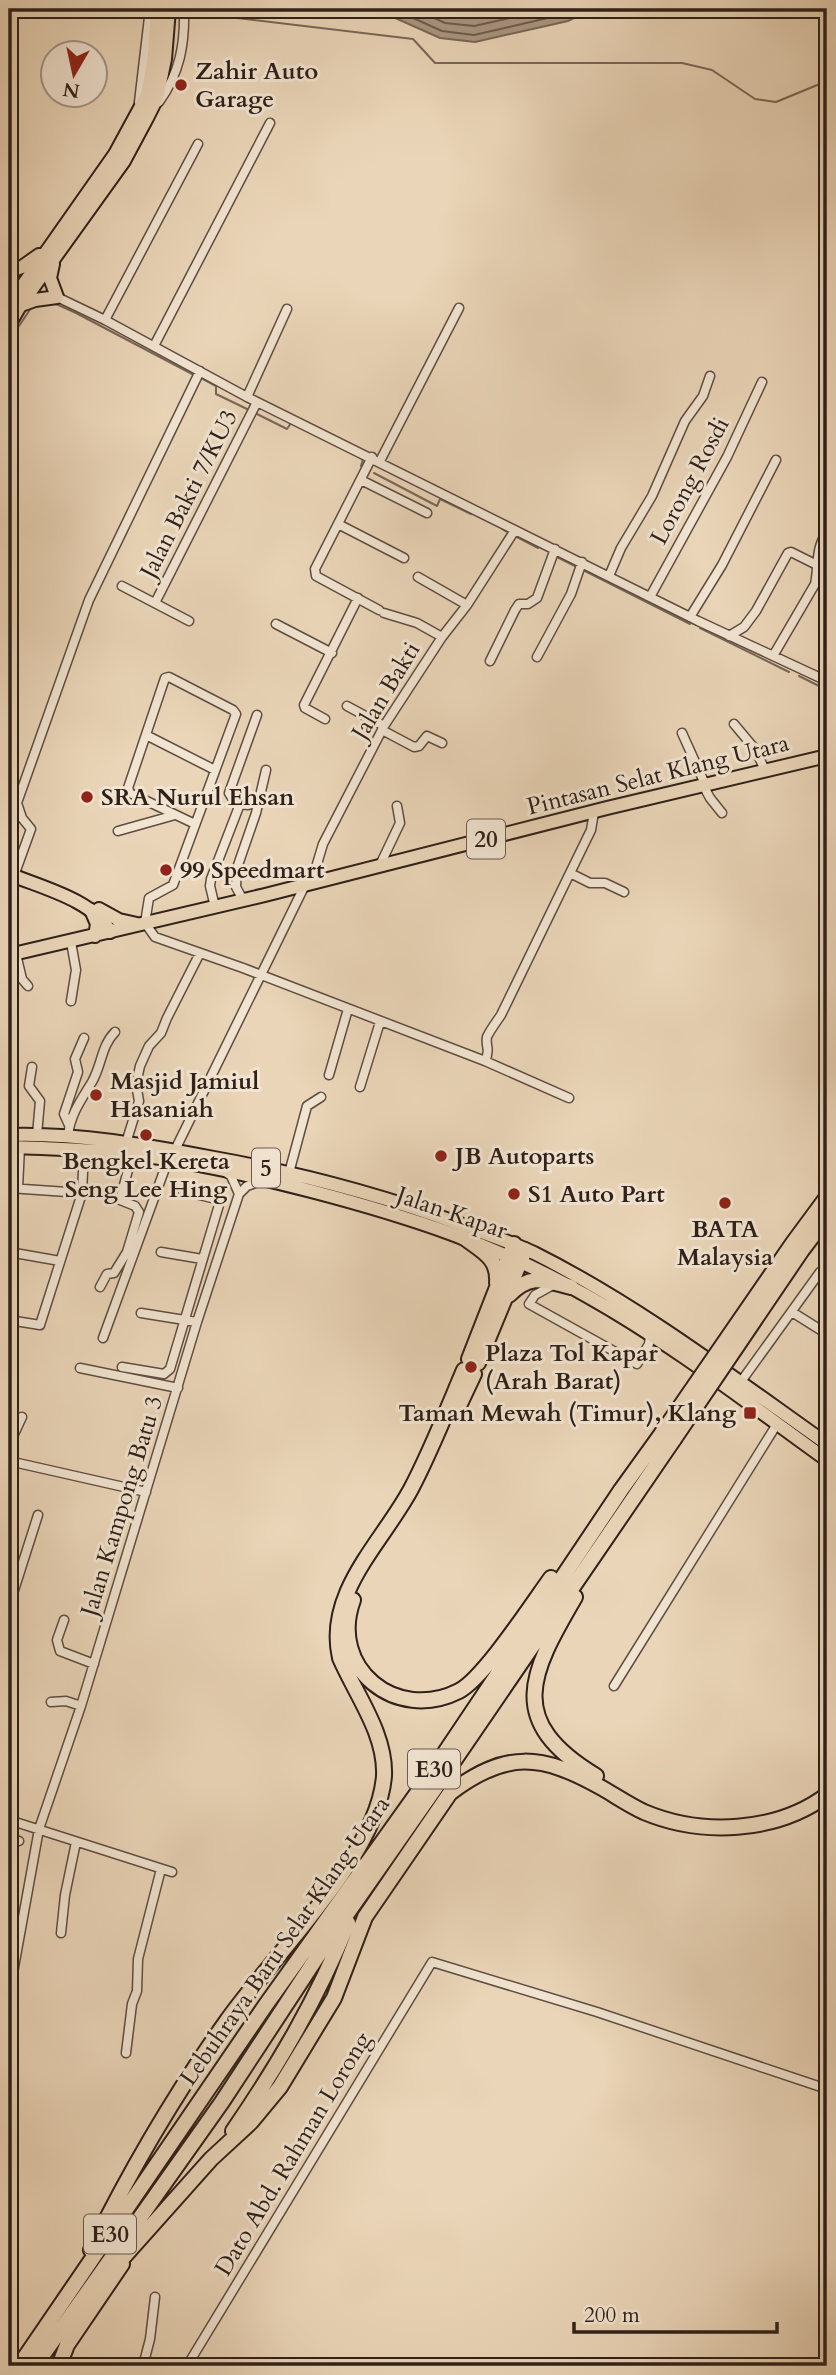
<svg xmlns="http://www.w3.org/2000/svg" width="836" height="2375" viewBox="0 0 836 2375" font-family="Cardo,serif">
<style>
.water{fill:#aa9782;stroke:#796758;stroke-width:2}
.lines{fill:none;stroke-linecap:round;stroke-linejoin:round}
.shore{stroke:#6c5c4e;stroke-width:2}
.stream{stroke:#796758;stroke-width:2}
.minor-casing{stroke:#5e4d41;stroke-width:11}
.primary-casing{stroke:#2f2019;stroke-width:16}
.trunk-casing{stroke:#2f2019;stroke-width:16}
.motorway-casing{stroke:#2f2019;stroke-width:18}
.minor{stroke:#f1e4d1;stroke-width:8}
.primary{stroke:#ead5b8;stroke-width:12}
.trunk{stroke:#ead5b8;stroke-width:12}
.motorway{stroke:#ead5b8;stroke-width:14}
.motorway-bridge-casing{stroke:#2f2019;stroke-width:18;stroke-linecap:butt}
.motorway-bridge{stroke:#ead5b8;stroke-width:14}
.poi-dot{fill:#8f2418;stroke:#f1e4d1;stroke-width:2.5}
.labels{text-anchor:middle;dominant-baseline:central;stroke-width:6;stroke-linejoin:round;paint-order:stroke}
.shield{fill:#f1e4d1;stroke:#695b50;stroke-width:2}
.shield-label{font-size:23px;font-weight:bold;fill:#2f2019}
.poi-label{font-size:24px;font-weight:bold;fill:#2f2019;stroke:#f1e4d1;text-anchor:start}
.street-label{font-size:24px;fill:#2f2019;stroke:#f1e4d1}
</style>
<rect width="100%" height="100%" fill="#ead5b8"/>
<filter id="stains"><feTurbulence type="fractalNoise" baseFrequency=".00286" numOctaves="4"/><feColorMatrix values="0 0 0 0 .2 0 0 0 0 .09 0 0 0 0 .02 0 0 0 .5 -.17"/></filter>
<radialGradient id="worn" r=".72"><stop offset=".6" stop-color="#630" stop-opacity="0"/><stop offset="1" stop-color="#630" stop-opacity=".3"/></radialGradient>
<path class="water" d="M 375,9 L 592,9 L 568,21 L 475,42 L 440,38 Z"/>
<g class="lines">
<path class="shore" d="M 393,9 L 442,31 L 474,35 L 565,14 L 577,9
M 415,9 L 445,23 L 474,26 L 550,9"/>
<path class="stream" d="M 225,9 L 237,18 L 413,39 L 435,63 L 682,63 L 712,70 L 755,99 L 776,102 L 827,81
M 54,303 L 76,313 L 194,375
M 9,341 L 31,308
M 201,378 L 216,386 L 216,394 L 247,409
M 257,414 L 287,429 L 291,423 L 344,449
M 361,466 L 363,459 L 361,458
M 374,473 L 437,506 L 440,499 L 471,514
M 502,529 L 507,532
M 517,537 L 538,548
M 557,557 L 575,566
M 583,570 L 690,624
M 700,628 L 789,672
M 799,676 L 827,690"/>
<g class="minor-casing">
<path id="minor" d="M 139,102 L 150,9
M 159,102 C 180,73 185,44 184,9
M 57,297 L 105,320 L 247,397 L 698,621 L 827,681
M 105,320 L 198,144
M 154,346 L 270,123
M 247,397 L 287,309
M 372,457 L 315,569 L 316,576 L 379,610
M 380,461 L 459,308
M 361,480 L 427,513
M 338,524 L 404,558
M 609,576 L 621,548 L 652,496 L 685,421 L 703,396 L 710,376
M 418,577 L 467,605
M 122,586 L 189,621
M 650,597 L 727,457 L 762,382
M 155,603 L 257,402
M 384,613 L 417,623 L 442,637
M 690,617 L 722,565 L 776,460
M 276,624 L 332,653
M 729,636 L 744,627 L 756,611 L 788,553 L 791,552 L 815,564
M 773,656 L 815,584 C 819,565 815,549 827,532
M 537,657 L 571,594 L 582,562
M 490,661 L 515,610 L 519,604 L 528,604 L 537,598 L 555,549
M 347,706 L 384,726
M 257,715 L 229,793 L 235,803 L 248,805 L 259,802
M 325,719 L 305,708 L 304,705 L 358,598
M 734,724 L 755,749 L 765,770
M 382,730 L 414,747 L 419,746 L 427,736 L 442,743
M 682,733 L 705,784
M 146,735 L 215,770
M 824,757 L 827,768
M 703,785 L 710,798 L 722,813
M 594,812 L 591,830 L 570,873 L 590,883 L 605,883 L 624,892
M 826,819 L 827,813
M 195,824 L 130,793 L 128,788 L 165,678 L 169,677 L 233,710 L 236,714 L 173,885 L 149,898 L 145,923 L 155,937 L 243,968 L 485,1061 L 569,1098
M 118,831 L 175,815
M 380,865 L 400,823 L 397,806
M 14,876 L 31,829 L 22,818 L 17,803 L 89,600 L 200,371
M 311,884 L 323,844 L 384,726 L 442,637 L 467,605 L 515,530
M 243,900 L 236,887 L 237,868 L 256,813 L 266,770
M 215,907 L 210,886 L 211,879 L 240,804
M 16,954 L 22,979 L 28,986
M 71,1001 L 76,970 L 71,942
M 485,1061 C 491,1049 485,1046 487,1037 C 490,1030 497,1021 501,1015 L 570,873
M 32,1067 L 29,1086 L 40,1101 L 37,1135
M 329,1075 L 348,1009
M 360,1087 L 380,1022
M 69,1125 L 64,1114 L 78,1072 L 75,1059 L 84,1038
M 68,1136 C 70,1115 81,1100 92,1082 C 102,1065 101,1046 115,1032
M 126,1143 L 139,1101 L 136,1084 L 140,1066 L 149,1046 L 161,1033 L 167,1018 L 200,953
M 175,1150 L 305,885
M 227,1173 L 231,1176 L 239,1194
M 289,1173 L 307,1106 L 321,1097
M 9,1188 L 82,1193
M 18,1188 L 20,1147
M 9,1252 L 60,1261
M 161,1252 L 202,1259
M 553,1285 L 535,1295 L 529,1304 L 637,1364 L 649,1344 L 650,1335
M 100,1287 L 107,1274 L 114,1273 L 127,1252 L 139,1212 L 135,1206 L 120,1200 L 132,1155
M 792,1312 L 827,1334
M 141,1313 L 197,1322
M 9,1320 L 40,1325 L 82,1193 L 84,1150
M 103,1338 L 168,1160
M 122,1367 L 164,1374 L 170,1369 L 219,1205 L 216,1199 L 183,1191
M 80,1368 L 178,1388
M 740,1383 L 820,1272 L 827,1269
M 9,1445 L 22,1417
M 9,1461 L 146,1492
M 9,1606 L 38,1515
M 64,1620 L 57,1640 L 60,1651 L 94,1664
M 614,1686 L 777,1424
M 51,1702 L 66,1701 L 81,1706
M 9,1820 L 172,1872
M 9,1838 L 19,1841
M 61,1933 L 65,1895 L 76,1842
M 9,1995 L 39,1829 L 81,1706 L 197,1322 L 239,1194 L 247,1186 L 261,1181
M 126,2053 L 132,2004 L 137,1991 L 138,1959 L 161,1869
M 143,2366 L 150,2339 L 155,2297
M 187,2366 L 432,1962 L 597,2012 L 827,2089"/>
</g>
<g class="primary-casing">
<path id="primary" d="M 9,272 L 22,267 L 39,255
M 9,305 L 115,154 L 147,95 L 154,57 L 157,9
M 21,305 L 35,300 L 57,297 L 50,278 L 53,264
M 9,325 L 20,306 L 124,161 L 147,118 L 157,98 L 165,59 L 169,9
M 9,874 C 40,887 94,900 110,932"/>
</g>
<g class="trunk-casing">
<path id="trunk" d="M 99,909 L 119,920 L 137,924
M 91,910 L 97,924 L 95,936
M 9,955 L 265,895 L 607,808 L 827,756
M 9,1135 C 78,1133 147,1145 214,1158 C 298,1173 379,1194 460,1224 C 485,1233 510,1242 534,1253 C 638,1305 732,1377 827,1444
M 9,1147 C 49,1148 89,1150 130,1154 C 191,1161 252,1176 311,1191 C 407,1216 500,1246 587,1296 C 671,1343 749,1404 827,1460"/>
</g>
<g class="motorway-casing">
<path id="motorway" d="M 462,1236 C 481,1251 499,1257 497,1283
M 509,1295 C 531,1273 543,1280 571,1287
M 469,1359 L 514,1244
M 478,1363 L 525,1250
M 458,1408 L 474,1374
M 575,1597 C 530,1674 505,1721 596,1776
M 353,1600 C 328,1668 396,1723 459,1691 C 484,1678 532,1604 551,1578
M 233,2131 C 279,2064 317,1999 348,1923
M 91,2250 C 130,2171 175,2094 226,2022 C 272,1956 378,1856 384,1776 C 386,1734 356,1695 340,1658 C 325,1593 382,1543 411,1489 C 431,1451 447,1410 464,1370
M 112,2270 L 211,2159 L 251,2122 L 280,2087 L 334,1998 L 365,1917 L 450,1793 C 506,1750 542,1754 602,1788 C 616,1796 629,1805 644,1812 C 701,1836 776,1833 827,1795
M 19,2366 L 265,2006 L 428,1778 L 621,1490 L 662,1433
M 35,2366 L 222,2102 L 321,1951 L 436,1787 L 674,1439
M 62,2366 L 62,2358 L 67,2345 L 122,2264"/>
</g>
<use href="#minor" class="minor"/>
<use href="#primary" class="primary"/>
<use href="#trunk" class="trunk"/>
<use href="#motorway" class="motorway"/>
<g class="motorway-bridge-casing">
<path id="motorway-bridge" d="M 662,1433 L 793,1243 L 827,1197
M 674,1439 L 802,1250 L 827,1217"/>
</g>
<use href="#motorway-bridge" class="motorway-bridge"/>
</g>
<g class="poi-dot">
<circle cx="181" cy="85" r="7"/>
<circle cx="87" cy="797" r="7"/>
<circle cx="166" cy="870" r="7"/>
<circle cx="96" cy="1095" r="7"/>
<circle cx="146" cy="1135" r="7"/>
<circle cx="441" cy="1156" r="7"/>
<circle cx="514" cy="1194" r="7"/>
<circle cx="725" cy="1203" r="7"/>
<circle cx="471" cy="1367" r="7"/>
<rect x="743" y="1406" width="14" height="14" rx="3.5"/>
</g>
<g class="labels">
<g class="shield">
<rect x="467" y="819.5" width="38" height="39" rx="5"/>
<rect x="252" y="1148.5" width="28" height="39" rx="5"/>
<rect x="408" y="1749.5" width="52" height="39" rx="5"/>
<rect x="84" y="2214.5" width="52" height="39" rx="5"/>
</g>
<g class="shield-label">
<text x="486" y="839">20</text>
<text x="266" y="1168">5</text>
<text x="434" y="1769">E30</text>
<text x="110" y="2234">E30</text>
</g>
<g class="poi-label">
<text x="195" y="71">Zahir Auto<tspan x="195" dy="28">Garage</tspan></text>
<text x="101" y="797">SRA Nurul Ehsan</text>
<text x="180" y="870">99 Speedmart</text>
<text x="110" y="1081">Masjid Jamiul<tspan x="110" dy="28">Hasaniah</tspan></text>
<text x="455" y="1156">JB Autoparts</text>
<text x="146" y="1161" text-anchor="middle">Bengkel Kereta<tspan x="146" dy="28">Seng Lee Hing</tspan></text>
<text x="528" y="1194">S1 Auto Part</text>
<text x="725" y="1229" text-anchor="middle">BATA<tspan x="725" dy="28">Malaysia</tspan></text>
<text x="485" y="1353">Plaza Tol Kapar<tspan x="485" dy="28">(Arah Barat)</tspan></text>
<text x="736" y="1413" text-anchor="end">Taman Mewah (Timur), Klang</text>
</g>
<g class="street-label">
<text transform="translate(690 481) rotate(-62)">Lorong Rosdi</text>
<text transform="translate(189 494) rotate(-63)">Jalan Bakti 7/KU3</text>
<text transform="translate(386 691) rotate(-59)">Jalan Bakti</text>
<text transform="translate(658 775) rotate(-14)">Pintasan Selat Klang Utara</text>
<text transform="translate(452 1213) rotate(19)">Jalan Kapar</text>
<text transform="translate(122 1506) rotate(-73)">Jalan Kampong Batu 3</text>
<text transform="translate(285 1941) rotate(-55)">Lebuhraya Baru Selat Klang Utara</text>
<text transform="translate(293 2154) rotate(-59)">Dato Abd. Rahman Lorong</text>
</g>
</g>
<rect width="836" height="2375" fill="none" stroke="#ead5b8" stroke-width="35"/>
<rect x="10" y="10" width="815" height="2354" fill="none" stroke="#2f2019" stroke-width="3.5"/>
<rect x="18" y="18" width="801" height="2340" fill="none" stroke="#2f2019" stroke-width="2"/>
<g transform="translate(74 74) rotate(189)"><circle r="33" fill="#f1e4d1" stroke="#a39687" stroke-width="2"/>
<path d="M0-5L12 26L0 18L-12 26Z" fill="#8f2418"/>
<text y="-10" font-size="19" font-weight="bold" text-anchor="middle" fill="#2f2019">N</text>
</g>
<path d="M574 2322v10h203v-10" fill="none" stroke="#2f2019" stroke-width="3.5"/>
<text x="584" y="2322" font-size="21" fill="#2f2019" stroke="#f1e4d1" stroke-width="5" paint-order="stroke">200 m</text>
<rect width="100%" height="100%" filter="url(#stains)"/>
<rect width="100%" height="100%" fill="url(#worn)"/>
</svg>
